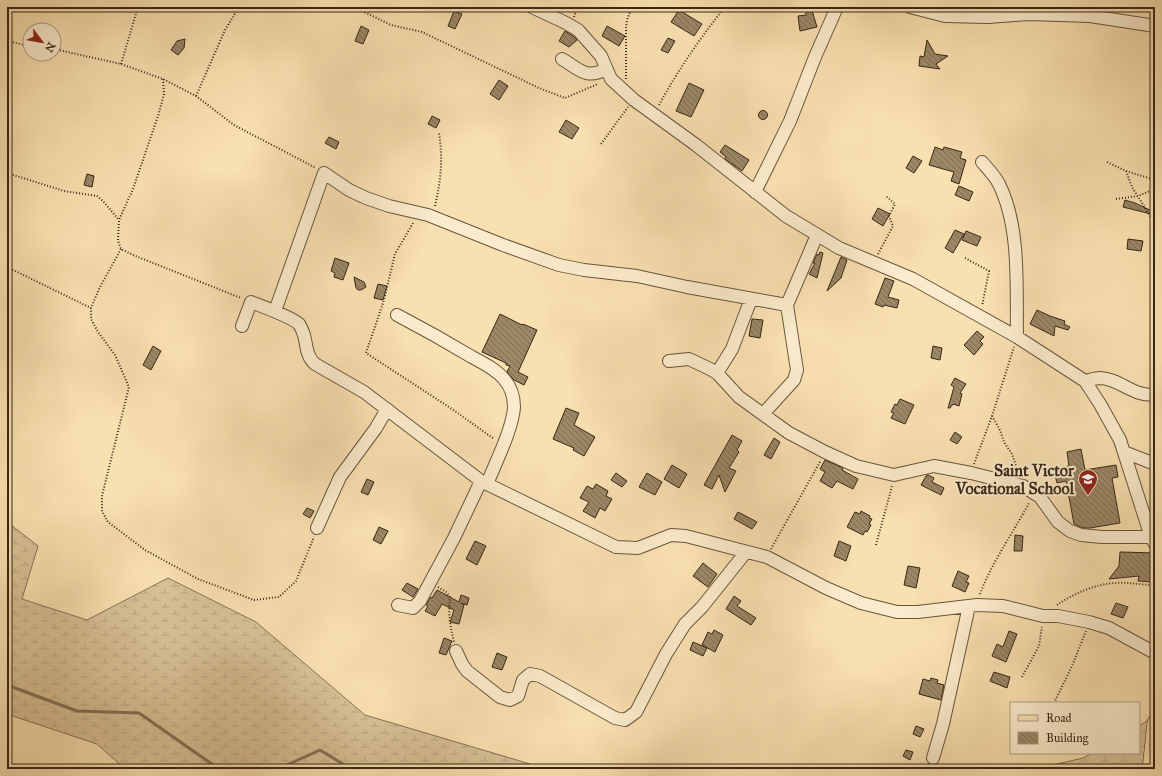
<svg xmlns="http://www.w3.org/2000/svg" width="1162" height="776" viewBox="0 0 1162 776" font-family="'IM FELL Great Primer',serif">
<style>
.wetland{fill:url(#wetland-marsh);stroke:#887456}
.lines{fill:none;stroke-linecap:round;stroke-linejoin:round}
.stream{stroke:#847054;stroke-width:3}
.building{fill:url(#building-back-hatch);stroke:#372717}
.minor-casing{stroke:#68553d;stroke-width:14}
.major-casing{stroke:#372717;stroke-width:16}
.path{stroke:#372717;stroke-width:2;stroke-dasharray:1 2;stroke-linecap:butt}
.minor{stroke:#fbebcc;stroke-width:12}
.major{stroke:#f9e0b0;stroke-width:15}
.labels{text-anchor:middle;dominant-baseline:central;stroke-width:4;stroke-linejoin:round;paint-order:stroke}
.poi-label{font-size:16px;font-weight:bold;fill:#372717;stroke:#fbebcc;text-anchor:end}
</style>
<defs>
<pattern id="wetland-marsh" width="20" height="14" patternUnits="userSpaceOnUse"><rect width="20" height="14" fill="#d8c196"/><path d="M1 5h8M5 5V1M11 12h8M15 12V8" fill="none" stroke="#baa681"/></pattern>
<pattern id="building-back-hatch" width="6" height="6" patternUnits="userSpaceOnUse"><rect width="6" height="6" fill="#9c8767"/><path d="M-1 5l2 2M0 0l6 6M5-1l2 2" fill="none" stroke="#806e54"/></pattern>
</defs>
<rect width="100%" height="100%" fill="#f9e0b0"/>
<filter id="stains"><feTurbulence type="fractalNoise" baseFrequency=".005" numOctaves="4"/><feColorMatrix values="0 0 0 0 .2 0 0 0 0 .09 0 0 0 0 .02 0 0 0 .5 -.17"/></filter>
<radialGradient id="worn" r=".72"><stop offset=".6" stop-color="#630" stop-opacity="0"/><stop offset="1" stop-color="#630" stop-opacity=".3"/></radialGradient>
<path class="wetland" d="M 7,522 L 38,546 L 22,599 L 87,620 L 168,578 L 256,622 L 365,715 L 547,769 L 125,769 L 97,744 L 7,714 Z
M 1155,716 L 1155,769 L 1035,769 L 1083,758 L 1092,753 L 1139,753 L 1139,726 Z"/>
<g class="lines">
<path class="stream" d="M 7,685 L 77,711 L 139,713 L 219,769
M 278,769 L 320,750 L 351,769"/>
</g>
<path class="building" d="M 806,7 L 811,7 L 817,27 L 800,31 L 798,16 L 806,15 Z
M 679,10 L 702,24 L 694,36 L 671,22 Z
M 454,11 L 462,14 L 455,29 L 448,26 Z
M 361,26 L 369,30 L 363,44 L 355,41 Z
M 607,26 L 625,36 L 619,46 L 602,36 Z
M 565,31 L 573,36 L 577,40 L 569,47 L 559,41 Z
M 668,38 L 675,41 L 668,53 L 661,50 Z
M 185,39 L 184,48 L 178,55 L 171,50 L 177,41 Z
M 927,40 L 935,54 L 948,56 L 936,64 L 940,69 L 919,66 L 920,56 L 924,57 Z
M 499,80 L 508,86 L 499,100 L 490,94 Z
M 689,83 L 704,90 L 691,117 L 676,111 Z
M758.5 115a4.5 4.5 0 1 1 9 0a4.5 4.5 0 1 1-9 0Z
M 432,116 L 440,120 L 436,128 L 428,124 Z
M 566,120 L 579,128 L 572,139 L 559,132 Z
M 329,137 L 339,142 L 336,149 L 325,143 Z
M 725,145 L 749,160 L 742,171 L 725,159 L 726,157 L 720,152 Z
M 935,147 L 943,150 L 944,147 L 962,152 L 960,158 L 966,160 L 959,184 L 951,181 L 954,172 L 929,165 Z
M 913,156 L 922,161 L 914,173 L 906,168 Z
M 87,174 L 94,176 L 92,187 L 84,185 Z
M 959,186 L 973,192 L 969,201 L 955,195 Z
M 1125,200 L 1135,203 L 1152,211 L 1151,214 L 1123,207 Z
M 878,208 L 890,214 L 883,226 L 872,219 Z
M 955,230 L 964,234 L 953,253 L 945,248 Z
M 966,231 L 981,237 L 977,246 L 962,240 Z
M 1128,239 L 1143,241 L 1141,251 L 1127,249 Z
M 820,252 L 823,253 L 817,278 L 809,274 L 815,263 L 813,263 L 817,254 L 819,255 Z
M 841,257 L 847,260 L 841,278 L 827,291 Z
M 335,258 L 349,263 L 343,280 L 334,277 L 335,273 L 331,271 Z
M 354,277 L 364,282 L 366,287 L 361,290 L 358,290 L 356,288 Z
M 885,278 L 894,281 L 888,297 L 899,300 L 897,308 L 884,305 L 883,307 L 875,304 Z
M 378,284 L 387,286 L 383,300 L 374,298 Z
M 1037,310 L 1050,316 L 1065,321 L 1064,324 L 1070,327 L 1068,330 L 1055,326 L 1054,336 L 1030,324 Z
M 500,314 L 522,325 L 523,324 L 537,330 L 518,372 L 528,377 L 524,385 L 514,380 L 507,372 L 510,366 L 506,365 L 506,363 L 482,352 Z
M 752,319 L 763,320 L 760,338 L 749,336 Z
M 977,331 L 984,337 L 980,341 L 983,344 L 974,355 L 964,345 Z
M 153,346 L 161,351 L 151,370 L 143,365 Z
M 933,346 L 942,348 L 940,360 L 931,358 Z
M 955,378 L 966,384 L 960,393 L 962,394 L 959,406 L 953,404 L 950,408 L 948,408 L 954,387 L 951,385 Z
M 900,399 L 914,405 L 905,424 L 891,418 L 894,413 L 891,412 L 895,404 L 897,405 Z
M 566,408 L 579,413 L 574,425 L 595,437 L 584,456 L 573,450 L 574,448 L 553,439 Z
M 955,432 L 962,437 L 957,444 L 950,440 Z
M 732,435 L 742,441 L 737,450 L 739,452 L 729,468 L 736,471 L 725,492 L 719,475 L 712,489 L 704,485 Z
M 774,438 L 780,442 L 771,459 L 764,455 Z
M 1081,449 L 1085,470 L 1116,465 L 1118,477 L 1112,478 L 1120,523 L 1090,528 L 1083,528 L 1074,524 L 1066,481 L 1057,483 L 1054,470 L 1069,466 L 1067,452 Z
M 825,460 L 843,468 L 842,470 L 858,479 L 853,489 L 837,481 L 832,488 L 820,481 L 825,472 L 820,469 Z
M 672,465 L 687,474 L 679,488 L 664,479 Z
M 616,473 L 627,481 L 622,487 L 611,480 Z
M 647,473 L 662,482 L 655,495 L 639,487 Z
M 928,475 L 934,478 L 932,482 L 944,488 L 941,495 L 921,485 L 926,476 Z
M 367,479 L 374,482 L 368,495 L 361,492 Z
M 596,484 L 608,491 L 606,496 L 612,499 L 605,511 L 600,508 L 595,518 L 583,511 L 589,502 L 580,498 L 587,486 L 593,489 Z
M 307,508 L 314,511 L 310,518 L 303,514 Z
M 861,511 L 870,516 L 869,518 L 872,519 L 869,524 L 871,525 L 867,532 L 865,531 L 863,535 L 847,527 L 855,512 L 860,514 Z
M 738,512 L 757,522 L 752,529 L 734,519 Z
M 379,527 L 388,531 L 381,544 L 373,540 Z
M 1015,535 L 1023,536 L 1022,551 L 1014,551 Z
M 475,541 L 486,546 L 477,565 L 466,559 Z
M 839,541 L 851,546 L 846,561 L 834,556 Z
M 1120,552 L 1155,553 L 1154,582 L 1138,581 L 1139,576 L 1109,579 L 1119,566 Z
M 703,563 L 717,574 L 708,587 L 693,576 Z
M 908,566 L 920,568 L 916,588 L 904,585 Z
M 958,571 L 969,576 L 966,582 L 969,583 L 965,592 L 952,586 Z
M 407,583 L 418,589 L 413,597 L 402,590 Z
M 437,590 L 459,602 L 461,595 L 469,598 L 467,605 L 461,603 L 464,605 L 459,624 L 450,622 L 454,610 L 442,604 L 435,616 L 425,611 L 428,606 L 426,605 L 431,597 L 432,598 Z
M 734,596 L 741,601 L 737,606 L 756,618 L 751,625 L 726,609 Z
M 1116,603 L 1128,607 L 1123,618 L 1111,614 Z
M 714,630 L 723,635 L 715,652 L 702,645 L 708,632 L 712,634 Z
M 1009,631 L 1017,634 L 1006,662 L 992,656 L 997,644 L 1003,647 Z
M 444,638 L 452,641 L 446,655 L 439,653 Z
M 693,642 L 707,648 L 703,656 L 690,650 Z
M 497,653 L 507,657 L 502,670 L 492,667 Z
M 994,672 L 1010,677 L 1007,688 L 990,681 Z
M 931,678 L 938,680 L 937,683 L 944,685 L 941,700 L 919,694 L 923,679 L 930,681 Z
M 916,726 L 924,729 L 920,737 L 913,734 Z
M 906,750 L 913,752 L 910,760 L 903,756 Z"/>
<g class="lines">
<g class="minor-casing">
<path id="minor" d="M 532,7 L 566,23 L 578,30 L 601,56 L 611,79 L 634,100 L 696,145 L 786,216 L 839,248 L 913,279 L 1017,337 L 1085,381 C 1090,380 1095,378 1100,378 C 1121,379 1131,396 1155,395
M 910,7 L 945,16 L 988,17 L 1028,14 L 1090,16 L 1155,26
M 562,59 C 579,69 586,80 606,69
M 982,162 C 988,169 995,176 999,184 C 1021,228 1016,289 1017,337
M 755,192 L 790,121 L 815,57 L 837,7
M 275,311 L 324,173 L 349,190 L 366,198 L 389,206 L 428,215 L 503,245 L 559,265 L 584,270 L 637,276 L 687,287 L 787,305
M 397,315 C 422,328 447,342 472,357 C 483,363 496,369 504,379 C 511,387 514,397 514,407 C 513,428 495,464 487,484
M 242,326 L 251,302 C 261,306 292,317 299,324 C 301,327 303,332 304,335 C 307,346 306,356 315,364 L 364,392 L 481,481 L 616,547 L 638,548 L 671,535 L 686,536 L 767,557 L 826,588 L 861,603 L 897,612 L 918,612 L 977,605 L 1003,606 L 1043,616 L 1058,616 L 1089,622 L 1109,628 L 1155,653
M 669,361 L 689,359 L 710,369 L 717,373 L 739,397 L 789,433 L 825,452 L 856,466 L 894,475 L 934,466 L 971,473 L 1023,486 L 1040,497 L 1058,522 L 1070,531 L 1081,535 L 1102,537 L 1151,537
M 717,373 L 732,349 L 751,299
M 1085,381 L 1100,404 L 1120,440 L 1151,537 L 1155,544
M 763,414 L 794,380 L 797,370 L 787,305 L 817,235
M 1124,452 L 1155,464
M 317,528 L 340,477 L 376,428 L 387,409
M 398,605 L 413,608 L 420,601 L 454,538 L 481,481
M 456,651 L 462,664 L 467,671 L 500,697 L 510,700 L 518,696 L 523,680 L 530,674 L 540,676 L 615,718 L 625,720 L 636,712 L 666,654 L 685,624 L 702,607 L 746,552
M 933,758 L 943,724 L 969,606"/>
</g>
<g class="major-casing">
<path id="major" d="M 1150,769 L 1155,722"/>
</g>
<path class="path" d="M 354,7 L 391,25 L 422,32 L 539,88 L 565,98 L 598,84
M 574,17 L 577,7
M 7,41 L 30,46
M 54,49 L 121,64 L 163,79 L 196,96 L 234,125 L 316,168
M 121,64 L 138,7
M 163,79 L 164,94 L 158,116 L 133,189 L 119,220 L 118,241 L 121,249 L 133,255 L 241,298
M 626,79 L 626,28 L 627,20 L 632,7
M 196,96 L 225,30 L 239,7
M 659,105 C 678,70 700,38 725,7
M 601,144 L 628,107
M 1107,162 L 1126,171 L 1155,180
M 1126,171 L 1132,187 L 1155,224
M 7,173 L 64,191 L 97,196 L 103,201 L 119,220
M 1116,199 L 1138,196 L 1155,189
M 435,206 C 441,180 443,159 439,133
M 413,223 L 395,254 L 384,300 L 366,353 L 452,409 L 494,439
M 121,249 L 100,287 L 91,308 L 91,319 L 98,332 L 115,355 L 129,387 L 102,496 L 102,511 L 108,522 L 145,550 L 198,579 L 254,600 L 279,597 L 296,581 L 314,537
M 878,254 L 893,226 L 889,216 L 895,204 L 886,196
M 965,258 L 989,271 L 982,306
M 7,267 L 91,308
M 992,416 L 1000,430 L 1004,442 L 1012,454 L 1019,475
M 974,464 L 992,416 L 1014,347
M 876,545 L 892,486
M 771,549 L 821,460
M 438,587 L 446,592 L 450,597 C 448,615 450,625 454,642
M 980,594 C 992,562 1013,533 1029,503
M 1057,605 C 1073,594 1095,584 1115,583 C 1128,582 1142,585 1155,585
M 1022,677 L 1039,646 L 1042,627
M 1054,703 L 1072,666 L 1086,631"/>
<use href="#minor" class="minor"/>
<use href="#major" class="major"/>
</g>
<defs>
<g id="school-pin" transform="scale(1)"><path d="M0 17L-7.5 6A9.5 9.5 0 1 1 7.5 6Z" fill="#8f2418" stroke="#fbebcc"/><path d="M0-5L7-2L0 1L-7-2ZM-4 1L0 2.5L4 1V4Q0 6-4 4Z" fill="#fff"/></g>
</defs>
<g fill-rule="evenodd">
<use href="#school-pin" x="1088" y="479"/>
</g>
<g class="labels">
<g class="poi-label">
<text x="1074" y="470">Saint Victor<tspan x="1074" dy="18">Vocational School</tspan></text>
</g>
</g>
<rect width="1162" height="776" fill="none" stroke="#f9e0b0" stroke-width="24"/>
<rect x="8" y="8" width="1146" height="760" fill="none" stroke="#372717" stroke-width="2"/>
<rect x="12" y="12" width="1138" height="752" fill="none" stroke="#372717"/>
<rect x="1010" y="702" width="130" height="52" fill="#fbebcc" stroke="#ad9d84"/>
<rect x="1018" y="715" width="20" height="6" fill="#f9e0b0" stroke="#ad9d84"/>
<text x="1046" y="722" font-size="12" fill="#372717">Road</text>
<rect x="1018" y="732" width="20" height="12" fill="url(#building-back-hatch)" stroke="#ad9d84"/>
<text x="1046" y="742" font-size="12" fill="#372717">Building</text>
<g transform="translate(42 42) rotate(122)"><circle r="19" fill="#fbebcc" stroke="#ad9d84"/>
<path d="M0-3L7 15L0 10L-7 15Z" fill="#8f2418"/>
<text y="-6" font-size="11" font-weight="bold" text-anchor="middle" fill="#372717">N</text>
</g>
<rect width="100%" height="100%" filter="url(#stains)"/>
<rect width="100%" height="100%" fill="url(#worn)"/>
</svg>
